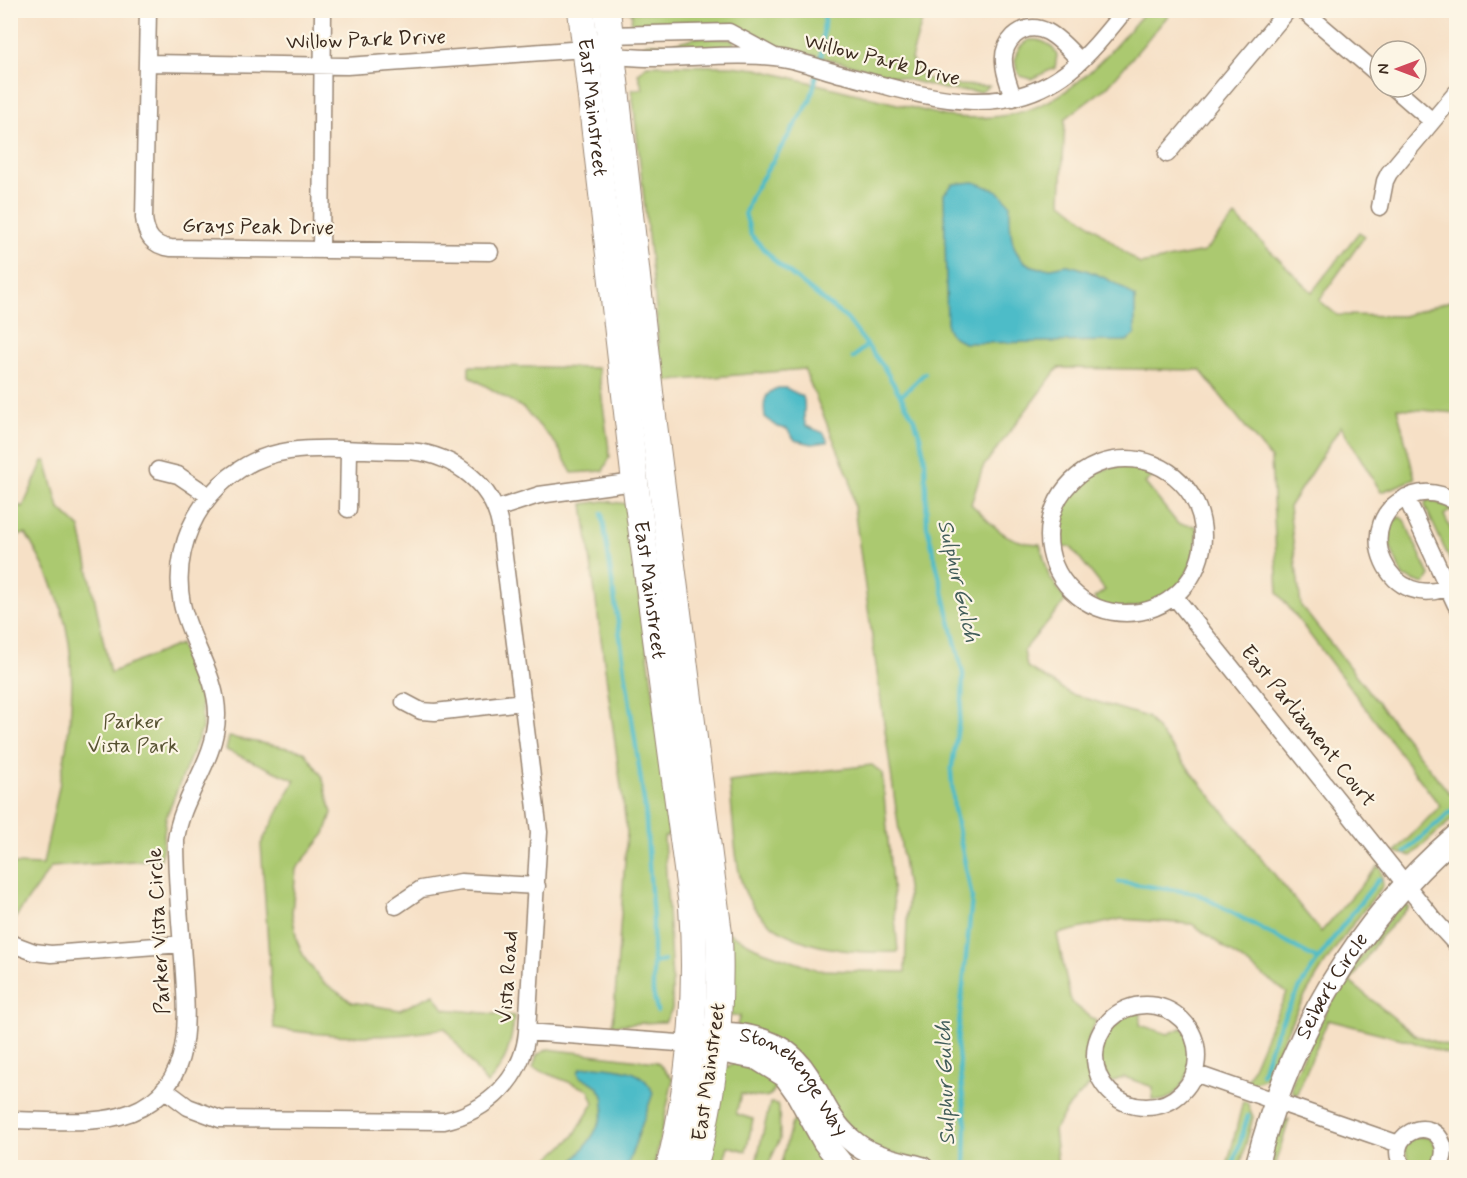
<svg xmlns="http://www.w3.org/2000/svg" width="1467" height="1178" viewBox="0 0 1467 1178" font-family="Mynerve,sans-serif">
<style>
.green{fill:#abc970;stroke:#737a47;stroke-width:1.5}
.water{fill:#4ebcc8;stroke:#447373;stroke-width:1.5}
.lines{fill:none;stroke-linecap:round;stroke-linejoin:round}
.stream{stroke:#4ebcc8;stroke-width:4.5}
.street-casing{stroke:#988572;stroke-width:19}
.secondary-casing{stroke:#988572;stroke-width:25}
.primary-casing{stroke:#988572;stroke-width:28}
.street{stroke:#fff;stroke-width:16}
.secondary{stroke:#fff;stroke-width:22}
.primary{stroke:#fff;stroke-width:26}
.labels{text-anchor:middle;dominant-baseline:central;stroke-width:4.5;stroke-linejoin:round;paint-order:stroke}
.street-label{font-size:21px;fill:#3b2a1e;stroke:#fcf5e5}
.park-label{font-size:21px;fill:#575232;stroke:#fcf5e5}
.water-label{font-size:22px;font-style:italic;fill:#425d5a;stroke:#fcf5e5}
</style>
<rect width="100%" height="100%" fill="#fcf5e5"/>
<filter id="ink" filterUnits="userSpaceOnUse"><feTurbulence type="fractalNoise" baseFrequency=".0167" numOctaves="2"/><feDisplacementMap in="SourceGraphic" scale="12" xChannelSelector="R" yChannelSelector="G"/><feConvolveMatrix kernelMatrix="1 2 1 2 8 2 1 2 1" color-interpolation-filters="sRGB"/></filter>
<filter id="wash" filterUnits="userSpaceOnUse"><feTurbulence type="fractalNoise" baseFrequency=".008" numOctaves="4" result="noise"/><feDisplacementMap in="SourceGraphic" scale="24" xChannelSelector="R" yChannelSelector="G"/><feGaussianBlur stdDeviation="1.35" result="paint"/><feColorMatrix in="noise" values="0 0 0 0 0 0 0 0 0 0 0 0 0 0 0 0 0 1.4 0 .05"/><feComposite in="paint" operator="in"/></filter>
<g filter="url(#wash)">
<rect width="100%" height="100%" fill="#f6e0c6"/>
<path class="green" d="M 1146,11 L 1172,11 L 1108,86 L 1065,119 L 1061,201 L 1140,264 L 1204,252 L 1235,216 L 1312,292 L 1359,232 L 1365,236 L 1319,300 L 1337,315 L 1403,316 L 1456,299 L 1456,413 L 1397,408 L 1415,479 L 1381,492 L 1341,426 L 1289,507 L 1301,606 L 1450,794 L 1456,790 L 1456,816 L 1411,856 L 1395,852 L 1440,806 L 1278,593 L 1271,459 L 1200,370 L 1058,368 L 983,467 L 971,504 C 995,527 1005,543 1040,544 L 1049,576 L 1066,600 L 1024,650 L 1027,667 L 1071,694 L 1147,717 L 1321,932 L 1378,866 L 1381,869 L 1383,886 C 1336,943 1292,1006 1268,1077 L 1252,1083 L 1247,1081 L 1269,1029 L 1287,993 L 1192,924 L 1121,919 L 1057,934 L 1071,1002 L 1096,1021 C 1085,1042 1082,1061 1092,1083 L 1070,1105 L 1054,1130 L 1058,1167 L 943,1167 L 872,1148 L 737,1025 L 740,1016 L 729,1016 L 727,932 L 763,951 L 818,970 L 905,972 L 908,895 L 850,479 L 804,369 L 660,382 L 656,309 L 632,90 L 643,89 L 638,74 L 647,65 L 731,66 L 757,69 L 945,116 C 1047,128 1085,81 1146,11 Z
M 621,12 L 925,11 L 911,59 L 922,77 L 952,85 L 989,86 L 981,92 L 948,90 L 778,46 L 732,27 L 631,26 L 632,12 Z
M 698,37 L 734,40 L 733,48 L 643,50 L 642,47 L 646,43 L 671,44 Z
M 1029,40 C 1042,39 1051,43 1057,55 L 1055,68 L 1031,79 L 1020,76 C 1012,62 1014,48 1029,40 Z
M 469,366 L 598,368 L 610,457 L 603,471 L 572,473 L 556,444 L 523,408 L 469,376 Z
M 43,461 L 46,461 L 59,508 L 80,528 L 110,673 L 180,644 L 201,700 L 202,729 L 166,817 L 161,859 L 51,867 L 11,924 L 10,875 L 13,864 L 43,865 C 58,782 88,692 61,608 C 53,582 40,558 26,534 L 11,536 L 11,507 L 14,504 L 23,507 Z
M 1123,465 L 1155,470 L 1156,474 L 1145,483 L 1178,524 L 1196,526 C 1199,537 1196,548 1193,558 C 1181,600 1137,615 1099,605 L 1094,598 L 1105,590 L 1071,547 L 1055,548 L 1054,543 C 1056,496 1077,473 1123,465 Z
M 1431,500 L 1453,509 L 1444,515 L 1456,541 L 1456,568 L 1452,565 L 1425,506 L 1426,501 Z
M 604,501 L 627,504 L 668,799 L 669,835 L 664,837 L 672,982 L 672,1009 L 665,1022 L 660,1022 L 613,1025 L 627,832 L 583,504 Z
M 1400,517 L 1404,520 L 1430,576 L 1425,584 L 1403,577 L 1386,536 L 1391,522 Z
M 229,737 L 304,751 L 322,776 L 332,813 L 325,834 L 296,869 L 292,913 L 297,941 L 305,959 L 323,982 L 352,1002 L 400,1010 L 434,994 L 444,1009 L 514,1016 C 512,1043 506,1065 487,1084 L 445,1028 C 394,1040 326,1037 274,1028 L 261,844 L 295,780 L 226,750 Z
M 872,765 L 882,773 L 898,952 C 843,954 765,947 743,887 C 734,862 733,810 729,782 Z
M 1456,847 L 1456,859 L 1424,890 L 1423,882 Z
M 1401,903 L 1409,907 L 1380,937 L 1350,982 L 1415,1035 L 1456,1049 L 1456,1057 L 1410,1041 L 1328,1020 L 1296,1096 L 1292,1090 L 1293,1079 L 1339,985 Z
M 1132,1013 L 1141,1013 L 1140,1025 L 1168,1034 L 1182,1028 C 1204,1049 1183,1108 1152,1100 L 1153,1087 L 1124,1077 L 1109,1083 C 1087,1059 1104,1020 1132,1013 Z
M 548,1049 L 657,1062 L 673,1079 L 654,1167 L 540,1167 L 573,1137 L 594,1103 L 589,1090 L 533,1068 L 537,1055 Z
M 739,1061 L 776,1081 C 775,1104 756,1097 741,1094 L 736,1114 L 753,1119 L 746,1151 L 728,1146 L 723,1164 L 735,1167 L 703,1168 L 724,1068 Z
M 1243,1101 L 1247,1102 L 1253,1117 L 1240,1167 L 1227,1167 Z
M 770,1103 L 778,1104 L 779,1107 L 780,1139 L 767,1167 L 755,1167 Z
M 796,1119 L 800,1119 L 834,1167 L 780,1168 L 791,1125 Z
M 1289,1119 L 1275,1167 L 1265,1168 L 1278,1123 Z
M 1415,1136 L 1431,1138 L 1439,1151 L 1431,1168 L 1411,1167 L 1404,1147 Z"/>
<path class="water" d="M 974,182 L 998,191 L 1010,204 C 1009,232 1010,271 1050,268 C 1056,268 1062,264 1068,265 C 1093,271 1115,281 1135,297 L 1135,334 L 1127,341 L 964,343 L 951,335 L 947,327 L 944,194 L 953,184 Z
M 778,388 L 786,388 L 803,397 C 807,407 801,415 806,426 L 824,433 L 828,442 L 812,444 L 795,440 L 787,429 L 778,427 L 765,417 C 763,403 764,392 778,388 Z
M 596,1066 C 618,1069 644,1068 653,1093 L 627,1167 L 568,1167 C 590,1143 630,1093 580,1077 L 578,1072 L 581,1068 Z"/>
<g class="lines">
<path class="stream" d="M 825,10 L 821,59 L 810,101 L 751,196 L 745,213 L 751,235 L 778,264 L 847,319 L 883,366 L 913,417 L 920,436 L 925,460 L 927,526 L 963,674 L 962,701 L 951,772 L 954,809 L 972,898 L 957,1044 L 966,1125 L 965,1168
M 853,358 L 867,345
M 901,396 L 925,373
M 602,513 L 645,808 L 653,919 L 653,992 L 657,1011
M 1405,852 L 1456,807
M 1119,882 L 1196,893 L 1319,960
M 653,963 L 664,961
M 1262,1074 C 1279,1005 1335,934 1379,879
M 965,1164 L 979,1168
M 1232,1168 L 1248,1116"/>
</g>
</g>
<g filter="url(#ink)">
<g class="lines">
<g class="street-casing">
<path id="street" d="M 148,10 L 144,218 C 146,235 152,246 171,248 L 490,252
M 1303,10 L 1380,76
M 601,40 L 609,35 L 729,32 L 775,57
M 149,63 L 347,66 L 585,49 C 645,68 711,50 774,57 C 796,59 819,68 840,74 C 917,93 1000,126 1070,70 C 1091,53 1108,31 1125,10
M 1393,87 L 1432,121
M 1013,98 C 1010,86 1004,74 1004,62 C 1003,52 1007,43 1014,36 C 1040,14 1063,43 1080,61
M 1167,154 L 1288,10
M 1380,207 L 1385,181 L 1389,173 L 1456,93
M 321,250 L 323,10
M1049 536a77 77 0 1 1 154 0a77 77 0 1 1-154 0Z
M 158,470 L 178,475 L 209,496
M 1406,497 L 1456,605
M 1456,502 C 1443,494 1428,490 1413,495 C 1345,517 1388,622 1456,583
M 348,509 L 349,451
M 496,509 L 539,495 L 635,482
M 1174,596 L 1435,921 L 1456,944
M 404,702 L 421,711 L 435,712 L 523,702
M 396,906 L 421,889 L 461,882 L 537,886
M 10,943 L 34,952 L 51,954 L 182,944
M1095 1056a51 51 0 1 1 102 0a51 51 0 1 1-102 0Z
M 527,1032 L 692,1044
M 1194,1073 L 1399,1144
M 10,1120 C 45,1120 86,1125 120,1116 C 197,1095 187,1021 183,959 C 180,920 176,880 176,840 C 181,797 216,761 217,716 C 218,677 190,642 182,604 C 168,533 217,461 289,451 C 326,446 366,451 403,451 C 447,451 491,480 500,525 L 539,832 L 527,1032 C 523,1078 488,1111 444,1121 L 220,1119 L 188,1107 L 164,1089
M 1404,1168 C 1381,1136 1432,1112 1443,1145 C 1445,1153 1443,1161 1438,1168"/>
</g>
<g class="secondary-casing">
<g id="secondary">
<path id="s1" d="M 702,1040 C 719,1032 732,1033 751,1037 C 818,1052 809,1103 850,1139 C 870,1158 896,1161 922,1168"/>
<path d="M 699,1047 L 756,1058 L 785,1076 L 797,1093 L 824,1142 L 845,1168"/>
<path id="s2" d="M 1256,1168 C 1288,1038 1355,923 1456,836"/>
</g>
</g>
<g class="primary-casing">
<g id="primary">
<path id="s3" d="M 581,10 L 635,482 L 692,906 C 698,995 691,1081 669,1168"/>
<path d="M 607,10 L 651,401 L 719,934 C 722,1013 715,1091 694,1168"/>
</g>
</g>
<use href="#street" class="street"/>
<use href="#secondary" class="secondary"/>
<use href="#primary" class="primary"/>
</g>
</g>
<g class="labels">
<g class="street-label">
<text transform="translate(366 40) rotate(-2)">Willow Park Drive</text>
<text transform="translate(882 60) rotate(14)">Willow Park Drive</text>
<text stroke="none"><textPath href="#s3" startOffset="98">East Mainstreet</textPath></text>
<text transform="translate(258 227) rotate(1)">Grays Peak Drive</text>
<text stroke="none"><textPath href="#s3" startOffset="584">East Mainstreet</textPath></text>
<text transform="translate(1308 726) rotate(51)">East Parliament Court</text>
<text transform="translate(159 931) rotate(-93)">Parker Vista Circle</text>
<text transform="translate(508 977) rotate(-86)">Vista Road</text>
<text stroke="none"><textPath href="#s2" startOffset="198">Seibert Circle</textPath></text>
<text transform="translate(709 1072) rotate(-82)">East Mainstreet</text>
<text stroke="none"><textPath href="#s1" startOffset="114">Stonehenge Way</textPath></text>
</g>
<g class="park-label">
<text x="133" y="722">Parker<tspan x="133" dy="24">Vista Park</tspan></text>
</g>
<g class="water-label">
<text transform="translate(958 581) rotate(77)">Sulphur Gulch</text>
<text transform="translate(946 1083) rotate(-92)">Sulphur Gulch</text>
</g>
</g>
<rect width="1467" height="1178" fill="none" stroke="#fcf5e5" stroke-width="36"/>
<g transform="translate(1398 69) rotate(270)"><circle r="28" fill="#fcf5e5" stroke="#afa495" stroke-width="1.5"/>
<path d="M0-4.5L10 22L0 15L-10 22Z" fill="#d1495b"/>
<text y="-9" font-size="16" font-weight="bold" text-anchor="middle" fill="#3b2a1e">N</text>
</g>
</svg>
